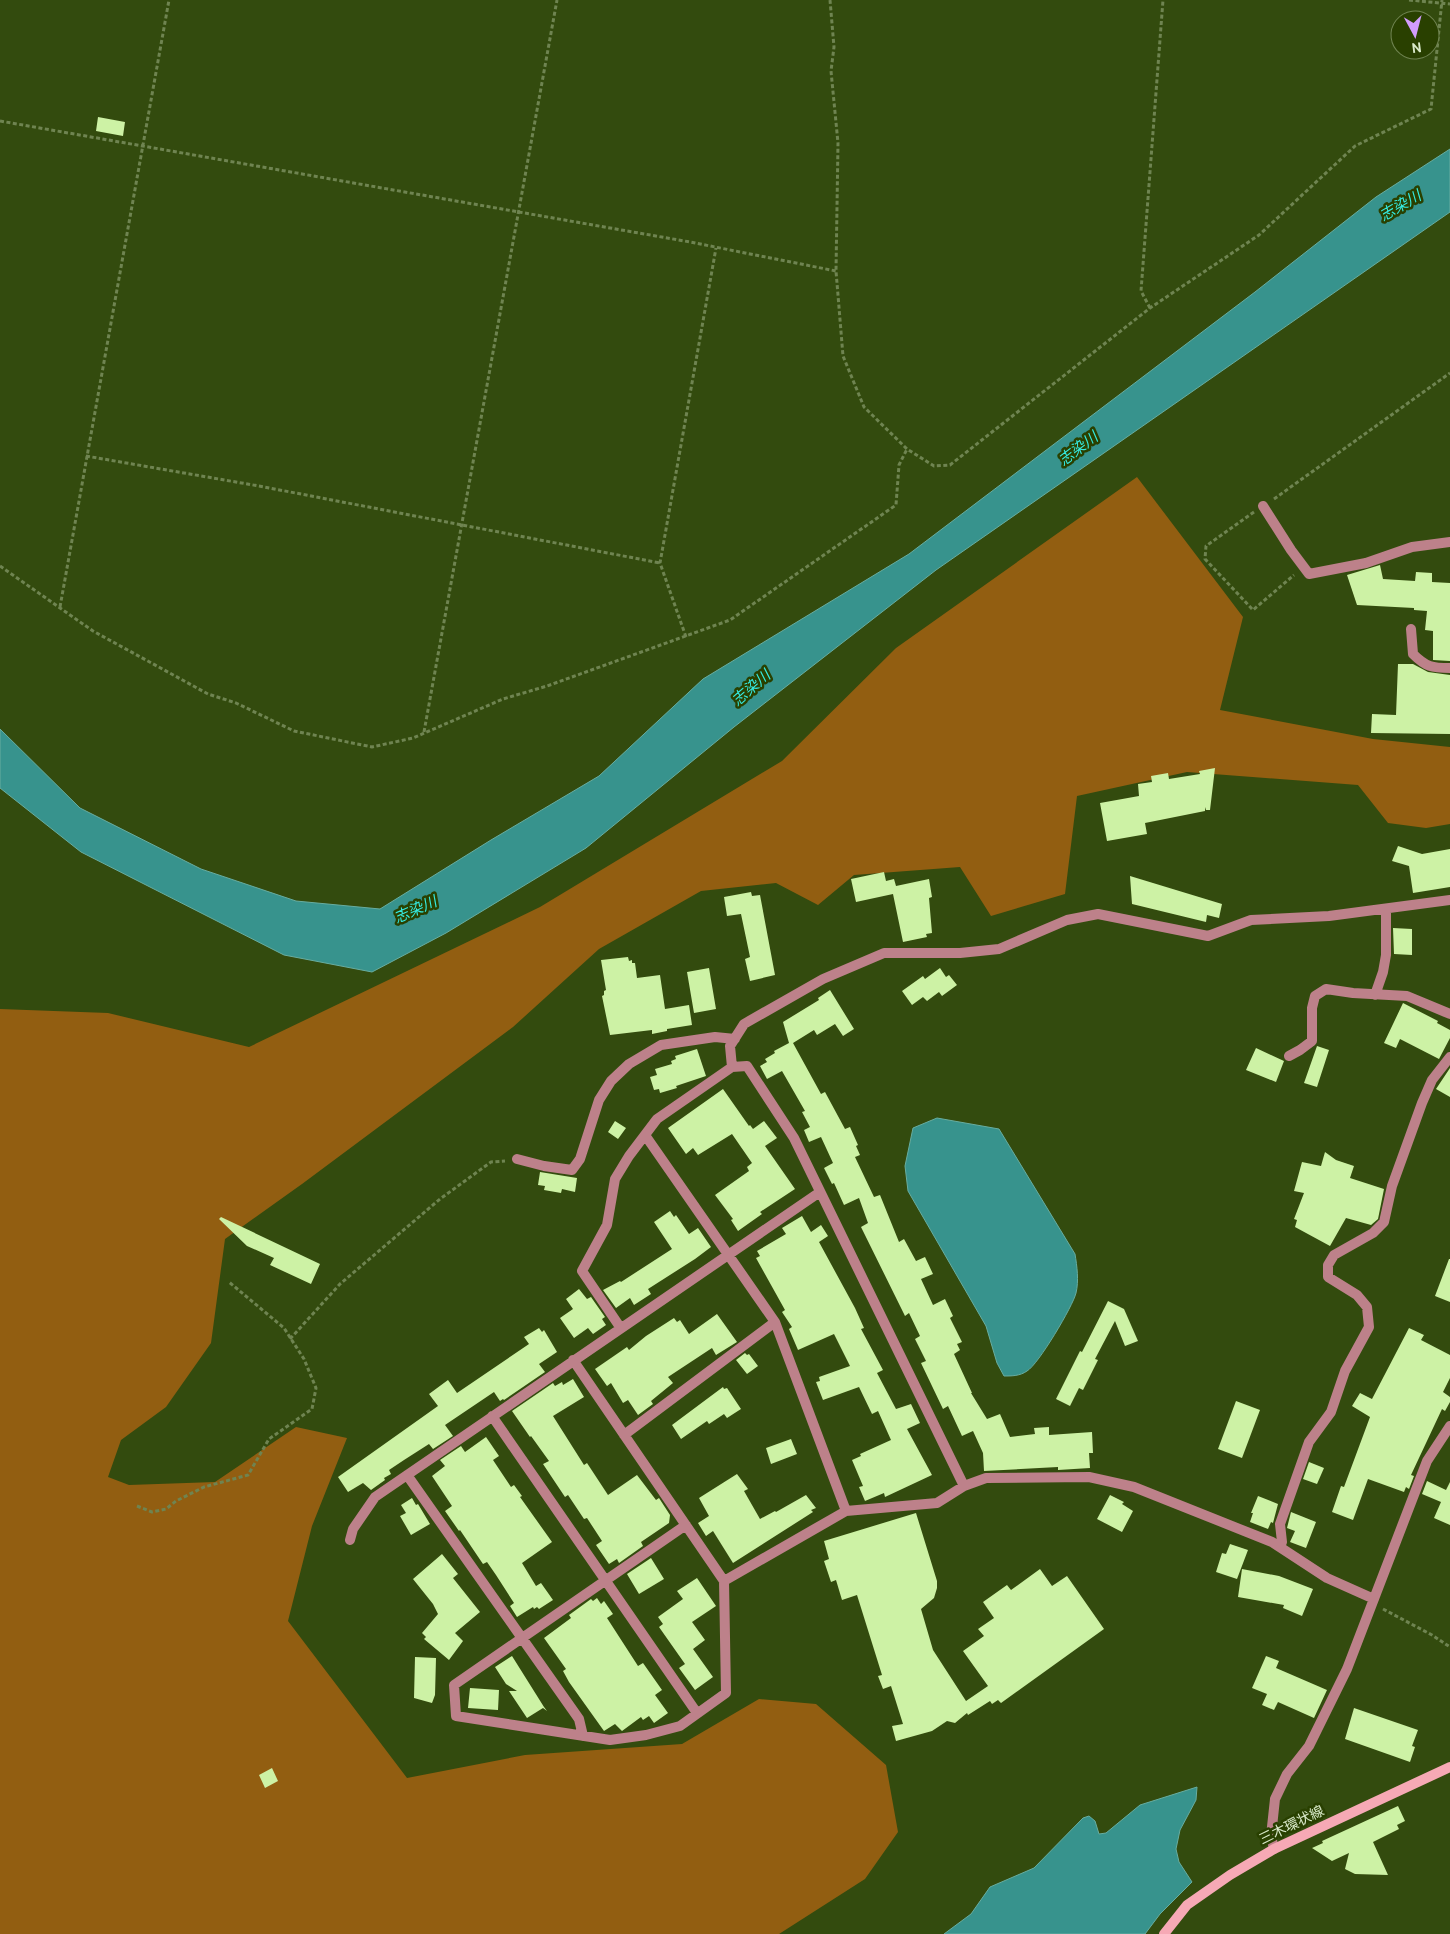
<svg xmlns="http://www.w3.org/2000/svg" width="1450" height="1934" viewBox="0 0 1450 1934" font-family="Overpass,'Noto Sans JP',sans-serif">
<style>
.forest{fill:#925e11}
.water{fill:#37938d;stroke:#68ada0}
.building{fill:#cdf2a5}
.lines{fill:none;stroke-linecap:round;stroke-linejoin:round}
.path{stroke:#6f8451;stroke-width:3;stroke-dasharray:4 2.5;stroke-linecap:butt}
.minor{stroke:#bd818a;stroke-width:10}
.secondary{stroke:#f6a9b5;stroke-width:10}
.labels{text-anchor:middle;dominant-baseline:central;stroke-width:5;stroke-linejoin:round;paint-order:stroke}
.street-label{font-size:14px;fill:#dbebcb;stroke:#294000}
.water-label{font-size:15px;font-style:italic;fill:#35eae1;stroke:#294000}
</style>
<rect width="100%" height="100%" fill="#334b0e"/>
<path class="forest" d="M 1137,477 L 1243,617 L 1220,710 L 1373,739 L 1450,747 L 1450,824 L 1426,828 L 1388,823 L 1358,785 L 1187,772 L 1077,796 L 1065,894 L 991,916 L 960,867 L 854,875 L 818,905 L 776,883 L 701,891 L 599,949 L 513,1027 L 302,1184 L 225,1239 L 211,1343 L 166,1407 L 121,1440 L 108,1477 L 129,1485 L 215,1482 L 296,1427 L 347,1438 L 312,1526 L 288,1621 L 407,1778 L 525,1755 L 682,1744 L 759,1699 L 816,1704 L 886,1765 L 898,1832 L 865,1879 L 779,1934 L 0,1934 L 0,1009 L 108,1013 L 249,1047 L 540,907 L 782,761 L 896,648 Z"/>
<path class="water" d="M 1450,149 L 1450,212 L 936,570 L 734,727 L 586,848 L 446,933 L 372,972 L 284,955 L 81,852 L 0,788 L 0,729 L 80,808 L 201,869 L 296,901 L 380,909 L 491,840 L 599,776 L 703,679 L 909,554 L 1255,292 L 1376,197 Z
M 937,1118 L 999,1129 L 1075,1254 C 1077,1266 1079,1281 1076,1293 C 1073,1306 1038,1365 1027,1371 C 1020,1376 1012,1376 1004,1376 L 997,1363 L 986,1326 L 908,1191 L 905,1166 L 913,1128 Z
M 1197,1787 L 1196,1800 L 1180,1830 L 1176,1849 L 1179,1862 L 1192,1882 L 1160,1914 L 1145,1934 L 944,1934 L 971,1914 L 990,1887 L 1034,1868 L 1083,1818 L 1089,1816 L 1095,1821 L 1099,1834 L 1106,1833 L 1140,1805 Z"/>
<path class="building" d="M 98,117 L 125,122 L 123,136 L 96,131 Z
M 1380,565 L 1383,579 L 1415,581 L 1416,572 L 1432,573 L 1432,582 L 1450,583 L 1450,661 L 1433,660 L 1433,631 L 1425,630 L 1427,611 L 1414,610 L 1414,608 L 1357,605 L 1347,575 Z
M 1398,664 L 1413,664 L 1428,672 L 1450,675 L 1450,734 L 1371,733 L 1372,714 L 1396,715 Z
M 1215,768 L 1210,810 L 1206,810 L 1205,807 L 1205,811 L 1145,823 L 1147,834 L 1107,841 L 1100,803 L 1139,796 L 1138,784 L 1152,782 L 1151,776 L 1168,773 L 1169,779 L 1200,774 L 1199,771 Z
M 1398,846 L 1422,854 L 1450,849 L 1450,887 L 1413,893 L 1409,866 L 1392,861 Z
M 884,872 L 886,881 L 894,879 L 896,886 L 929,879 L 932,897 L 929,898 L 932,933 L 926,934 L 927,937 L 903,942 L 893,894 L 856,902 L 851,879 Z
M 1130,876 L 1222,904 L 1219,918 L 1207,915 L 1206,922 L 1132,904 Z
M 751,892 L 752,896 L 760,895 L 775,975 L 750,981 L 745,959 L 750,957 L 741,914 L 727,916 L 724,897 Z
M 1393,928 L 1412,929 L 1412,955 L 1394,954 Z
M 628,957 L 629,961 L 632,960 L 632,963 L 635,963 L 637,978 L 660,975 L 665,1009 L 689,1005 L 692,1025 L 667,1029 L 667,1031 L 652,1034 L 652,1030 L 610,1035 L 602,996 L 604,995 L 604,991 L 606,990 L 601,960 Z
M 709,968 L 716,1009 L 694,1013 L 687,972 Z
M 940,968 L 946,977 L 949,975 L 957,985 L 942,996 L 939,992 L 927,1001 L 923,997 L 912,1005 L 902,991 L 923,976 L 925,979 Z
M 830,990 L 854,1029 L 843,1036 L 835,1024 L 817,1035 L 814,1030 L 793,1043 L 821,1094 L 825,1092 L 845,1129 L 850,1127 L 858,1145 L 856,1146 L 860,1155 L 855,1157 L 874,1197 L 880,1195 L 899,1242 L 904,1239 L 916,1261 L 925,1257 L 933,1274 L 921,1279 L 933,1305 L 945,1299 L 953,1316 L 950,1318 L 962,1342 L 957,1344 L 960,1350 L 954,1354 L 972,1393 L 971,1393 L 987,1419 L 1000,1414 L 1010,1437 L 1035,1434 L 1034,1428 L 1049,1427 L 1049,1435 L 1092,1432 L 1093,1453 L 1089,1453 L 1090,1468 L 1058,1470 L 1058,1467 L 984,1471 L 983,1453 L 973,1431 L 962,1436 L 948,1406 L 943,1409 L 921,1363 L 926,1361 L 915,1339 L 920,1336 L 909,1313 L 905,1316 L 861,1227 L 868,1223 L 859,1198 L 844,1205 L 834,1183 L 832,1184 L 824,1168 L 833,1163 L 821,1137 L 809,1142 L 804,1130 L 810,1127 L 802,1112 L 805,1111 L 782,1071 L 767,1079 L 760,1066 L 767,1062 L 765,1059 L 775,1053 L 774,1051 L 789,1043 L 783,1022 L 819,1000 L 818,998 Z
M 1403,1003 L 1438,1021 L 1437,1023 L 1450,1030 L 1450,1038 L 1439,1059 L 1400,1039 L 1396,1048 L 1384,1043 Z
M 1317,1046 L 1329,1050 L 1317,1087 L 1304,1083 Z
M 1256,1048 L 1284,1061 L 1276,1082 L 1246,1070 Z
M 697,1049 L 706,1076 L 676,1086 L 677,1088 L 660,1093 L 659,1089 L 654,1090 L 650,1077 L 657,1075 L 655,1069 L 672,1064 L 671,1061 L 676,1059 L 675,1056 Z
M 1450,1068 L 1450,1097 L 1436,1089 Z
M 723,1089 L 749,1126 L 750,1125 L 753,1129 L 764,1121 L 777,1138 L 765,1146 L 795,1189 L 760,1212 L 762,1214 L 738,1231 L 731,1220 L 733,1219 L 715,1195 L 749,1171 L 747,1167 L 752,1163 L 732,1134 L 698,1155 L 693,1148 L 686,1154 L 668,1128 Z
M 615,1121 L 626,1128 L 618,1139 L 608,1132 Z
M 1325,1152 L 1336,1160 L 1354,1166 L 1350,1178 L 1384,1189 L 1378,1219 L 1371,1225 L 1346,1218 L 1330,1246 L 1295,1227 L 1297,1220 L 1294,1219 L 1304,1193 L 1294,1191 L 1302,1162 L 1321,1166 Z
M 540,1172 L 577,1178 L 575,1192 L 562,1189 L 561,1193 L 544,1190 L 545,1186 L 538,1185 Z
M 670,1211 L 674,1217 L 676,1215 L 689,1234 L 698,1228 L 711,1247 L 695,1259 L 648,1289 L 651,1294 L 634,1305 L 630,1298 L 616,1308 L 603,1290 L 620,1281 L 621,1282 L 672,1249 L 654,1222 Z
M 802,1216 L 811,1232 L 821,1225 L 828,1236 L 819,1242 L 855,1308 L 864,1328 L 861,1329 L 883,1370 L 877,1373 L 896,1409 L 911,1404 L 920,1423 L 907,1429 L 932,1475 L 885,1497 L 884,1493 L 865,1501 L 859,1487 L 863,1486 L 852,1460 L 861,1456 L 860,1454 L 891,1440 L 878,1411 L 872,1414 L 859,1387 L 823,1400 L 816,1382 L 820,1381 L 819,1377 L 850,1366 L 834,1334 L 798,1350 L 789,1329 L 792,1327 L 782,1312 L 785,1310 L 756,1258 L 760,1256 L 757,1251 L 786,1234 L 782,1228 Z
M 221,1217 L 320,1264 L 311,1284 L 270,1265 L 274,1258 L 247,1246 L 219,1219 Z
M 1449,1259 L 1450,1259 L 1450,1302 L 1435,1296 Z
M 579,1289 L 587,1299 L 591,1297 L 605,1317 L 602,1319 L 606,1325 L 593,1334 L 588,1328 L 574,1338 L 560,1318 L 573,1309 L 566,1299 Z
M 1108,1301 L 1124,1309 L 1138,1341 L 1125,1346 L 1115,1321 L 1095,1359 L 1098,1360 L 1083,1390 L 1079,1388 L 1070,1406 L 1056,1399 L 1080,1351 L 1082,1352 Z
M 717,1314 L 737,1342 L 716,1355 L 712,1348 L 668,1377 L 673,1383 L 651,1401 L 653,1404 L 638,1415 L 628,1400 L 623,1403 L 611,1383 L 607,1386 L 595,1369 L 627,1347 L 629,1350 L 646,1336 L 674,1318 L 677,1322 L 680,1320 L 689,1334 Z
M 539,1328 L 542,1332 L 544,1330 L 557,1352 L 539,1364 L 545,1372 L 504,1400 L 503,1399 L 500,1401 L 494,1392 L 445,1425 L 453,1436 L 433,1449 L 429,1444 L 404,1460 L 389,1470 L 391,1474 L 384,1478 L 385,1480 L 371,1490 L 363,1483 L 348,1492 L 338,1477 L 438,1406 L 429,1394 L 448,1380 L 457,1393 L 529,1344 L 524,1337 Z
M 1409,1328 L 1424,1335 L 1421,1340 L 1450,1355 L 1450,1378 L 1443,1392 L 1450,1397 L 1450,1402 L 1445,1411 L 1442,1409 L 1411,1475 L 1414,1476 L 1409,1489 L 1406,1487 L 1404,1492 L 1368,1479 L 1353,1520 L 1332,1512 L 1341,1486 L 1344,1487 L 1370,1417 L 1352,1406 L 1360,1393 L 1372,1399 Z
M 745,1353 L 747,1355 L 749,1354 L 758,1366 L 747,1374 L 736,1360 Z
M 573,1379 L 584,1397 L 553,1416 L 584,1465 L 587,1463 L 608,1495 L 637,1475 L 656,1500 L 659,1498 L 670,1515 L 669,1523 L 641,1542 L 643,1546 L 619,1563 L 617,1559 L 609,1564 L 596,1545 L 602,1541 L 587,1518 L 584,1519 L 568,1495 L 565,1497 L 543,1464 L 549,1461 L 531,1436 L 530,1437 L 512,1411 L 553,1383 L 555,1386 L 562,1382 L 563,1385 Z
M 723,1387 L 724,1389 L 727,1388 L 741,1409 L 727,1418 L 724,1414 L 709,1424 L 707,1421 L 681,1439 L 672,1425 Z
M 1236,1401 L 1260,1410 L 1242,1458 L 1218,1449 Z
M 486,1437 L 499,1456 L 493,1460 L 511,1487 L 514,1485 L 522,1496 L 520,1497 L 552,1542 L 522,1563 L 536,1586 L 541,1583 L 553,1600 L 539,1609 L 537,1607 L 534,1609 L 533,1607 L 517,1617 L 510,1606 L 514,1603 L 496,1575 L 487,1562 L 483,1564 L 460,1530 L 459,1531 L 445,1511 L 452,1506 L 432,1476 L 445,1466 L 440,1460 L 461,1446 L 465,1452 Z
M 791,1439 L 797,1454 L 771,1464 L 766,1448 Z
M 1309,1462 L 1324,1468 L 1317,1484 L 1303,1479 Z
M 737,1474 L 748,1489 L 744,1491 L 760,1519 L 775,1511 L 776,1512 L 806,1495 L 816,1508 L 811,1510 L 813,1512 L 733,1563 L 713,1531 L 706,1536 L 698,1523 L 709,1516 L 699,1498 Z
M 1427,1481 L 1446,1490 L 1450,1482 L 1450,1525 L 1434,1518 L 1441,1502 L 1422,1494 Z
M 1110,1495 L 1124,1502 L 1122,1504 L 1133,1511 L 1122,1532 L 1097,1519 Z
M 1258,1496 L 1278,1504 L 1273,1523 L 1271,1522 L 1268,1529 L 1250,1522 L 1253,1513 L 1251,1513 Z
M 412,1498 L 416,1505 L 418,1504 L 430,1524 L 411,1535 L 400,1516 L 406,1513 L 401,1505 Z
M 1291,1512 L 1316,1522 L 1306,1548 L 1290,1542 L 1295,1531 L 1287,1528 Z
M 916,1513 L 937,1581 L 937,1588 L 934,1598 L 921,1609 L 933,1650 L 966,1701 L 988,1686 L 963,1651 L 984,1636 L 978,1629 L 994,1618 L 983,1602 L 1007,1585 L 1011,1590 L 1040,1569 L 1052,1586 L 1067,1576 L 1104,1629 L 1001,1703 L 998,1700 L 992,1704 L 990,1701 L 968,1715 L 967,1713 L 955,1723 L 947,1721 L 932,1731 L 896,1741 L 892,1726 L 903,1724 L 891,1686 L 883,1689 L 878,1676 L 882,1675 L 857,1595 L 842,1600 L 836,1580 L 831,1582 L 824,1561 L 829,1559 L 824,1541 Z
M 1230,1544 L 1248,1550 L 1237,1579 L 1216,1572 L 1222,1553 L 1226,1554 Z
M 442,1554 L 458,1574 L 453,1578 L 480,1612 L 455,1633 L 463,1641 L 449,1660 L 424,1639 L 426,1637 L 422,1633 L 438,1614 L 433,1604 L 413,1579 Z
M 651,1558 L 664,1579 L 639,1594 L 627,1574 Z
M 1242,1569 L 1279,1576 L 1313,1589 L 1302,1616 L 1283,1608 L 1284,1605 L 1238,1597 Z
M 697,1578 L 716,1606 L 692,1622 L 705,1640 L 693,1649 L 713,1677 L 695,1690 L 679,1668 L 685,1664 L 659,1627 L 663,1624 L 658,1617 L 683,1599 L 677,1591 Z
M 597,1598 L 601,1604 L 604,1601 L 613,1614 L 607,1618 L 638,1666 L 643,1663 L 662,1690 L 655,1695 L 668,1713 L 654,1723 L 649,1716 L 643,1720 L 641,1717 L 622,1731 L 615,1724 L 604,1731 L 569,1682 L 563,1671 L 566,1669 L 544,1638 L 571,1618 L 569,1615 L 591,1599 L 593,1601 Z
M 512,1656 L 544,1707 L 547,1711 L 543,1708 L 527,1718 L 509,1691 L 517,1691 L 506,1684 L 495,1667 Z
M 1266,1656 L 1279,1661 L 1276,1668 L 1327,1690 L 1314,1718 L 1278,1702 L 1274,1710 L 1262,1705 L 1267,1694 L 1252,1688 Z
M 415,1657 L 436,1658 L 435,1695 L 432,1703 L 414,1698 Z
M 470,1688 L 499,1690 L 498,1710 L 468,1708 Z
M 1354,1708 L 1418,1730 L 1412,1746 L 1415,1747 L 1410,1762 L 1345,1739 Z
M 272,1768 L 278,1781 L 265,1788 L 259,1775 Z
M 1398,1806 L 1405,1821 L 1397,1825 L 1399,1829 L 1373,1842 L 1388,1875 L 1355,1874 L 1345,1869 L 1349,1853 L 1332,1861 L 1312,1848 L 1323,1843 L 1322,1841 Z"/>
<g class="lines">
<path class="path" d="M 830,0 L 834,47 L 831,71 L 838,143 L 836,271 L 843,356 L 864,407 L 907,449 L 934,466 L 950,465 L 1150,308 L 1259,235 L 1355,146 L 1431,109 L 1442,0
M 1409,0 L 1450,4
M 0,121 L 690,242 L 836,271
M 1150,308 L 1141,291 L 1163,0
M 86,456 L 259,486 L 660,563
M 1274,499 L 1450,373
M 1254,512 L 1206,546 L 1205,559 L 1253,610 L 1294,575
M 0,566 L 93,631 L 208,694 L 236,703 L 294,731 L 372,747 L 413,738 L 503,699 L 547,686 L 730,620 L 896,505 L 899,465 L 907,449
M 60,607 L 169,0
M 686,637 L 660,563 L 716,248
M 424,732 L 557,0
M 290,1339 L 340,1284 L 440,1199 L 491,1162 L 505,1161
M 137,1506 L 152,1512 L 166,1509 L 176,1501 L 204,1487 L 248,1475 L 269,1439 L 312,1409 L 316,1388 L 304,1359 L 284,1328 L 229,1282
M 1383,1609 L 1432,1635 L 1450,1647"/>
<path class="minor" d="M 1263,506 L 1291,550 L 1309,574 L 1366,563 L 1412,547 L 1450,542
M 1411,629 L 1413,654 C 1426,667 1432,668 1450,668
M 1375,995 L 1383,972 L 1386,955 L 1386,909
M 1289,1056 L 1300,1050 L 1312,1041 L 1312,1008 L 1315,996 L 1326,989 L 1353,993 L 1407,996 L 1450,1014
M 732,1067 L 730,1046 L 744,1024 L 823,979 L 884,953 L 960,953 L 999,949 L 1067,920 L 1098,914 L 1208,936 L 1251,920 L 1329,916 L 1450,900
M 645,1135 L 775,1322 L 846,1511
M 517,1159 L 544,1166 L 572,1170 L 580,1159 L 599,1100 L 611,1081 L 629,1064 L 661,1045 L 715,1037 L 735,1039
M 620,1327 L 582,1271 L 607,1225 L 615,1179 L 629,1156 L 657,1119 L 732,1067 L 747,1066 L 794,1138 L 964,1486 L 937,1503 L 846,1511 L 724,1581 L 726,1693 L 680,1726 L 646,1735 L 610,1740 L 456,1716 L 454,1685 L 686,1525
M 573,1360 L 724,1581
M 492,1416 L 697,1713
M 624,1435 L 775,1322
M 407,1475 L 579,1719 L 583,1736
M 964,1486 L 986,1478 L 1089,1477 L 1134,1487 L 1272,1542 L 1327,1578 L 1374,1599
M 350,1540 L 353,1529 L 375,1497 L 820,1192
M 1280,1547 L 1282,1542 L 1280,1524 L 1309,1442 L 1331,1412 L 1345,1371 L 1369,1327 L 1367,1307 L 1357,1295 L 1328,1277 L 1328,1265 L 1334,1255 L 1373,1233 L 1384,1222 L 1392,1186 L 1422,1103 L 1432,1080 L 1450,1057
M 1274,1849 L 1271,1836 L 1275,1799 L 1287,1774 L 1309,1746 L 1347,1669 L 1427,1461 L 1450,1426"/>
<path class="secondary" d="M 1164,1934 L 1187,1905 L 1230,1875 L 1274,1849 L 1450,1767"/>
</g>
<g class="labels">
<g class="street-label">
<text transform="translate(1292 1826) rotate(-26)">三木環状線</text>
</g>
<g class="water-label">
<text transform="translate(1401 207) rotate(-30)">志染川</text>
<text transform="translate(1079 450) rotate(-37)">志染川</text>
<text transform="translate(752 689) rotate(-41)">志染川</text>
<text transform="translate(416 911) rotate(-24)">志染川</text>
</g>
</g>
<g transform="translate(1415 35) rotate(173)"><circle r="24" fill="#294000" stroke="#708451"/>
<path d="M0-4L9 19L0 12L-9 19Z" fill="#d29cfd"/>
<text y="-8" font-size="14" font-weight="bold" text-anchor="middle" fill="#dbebcb">N</text>
</g>
</svg>
